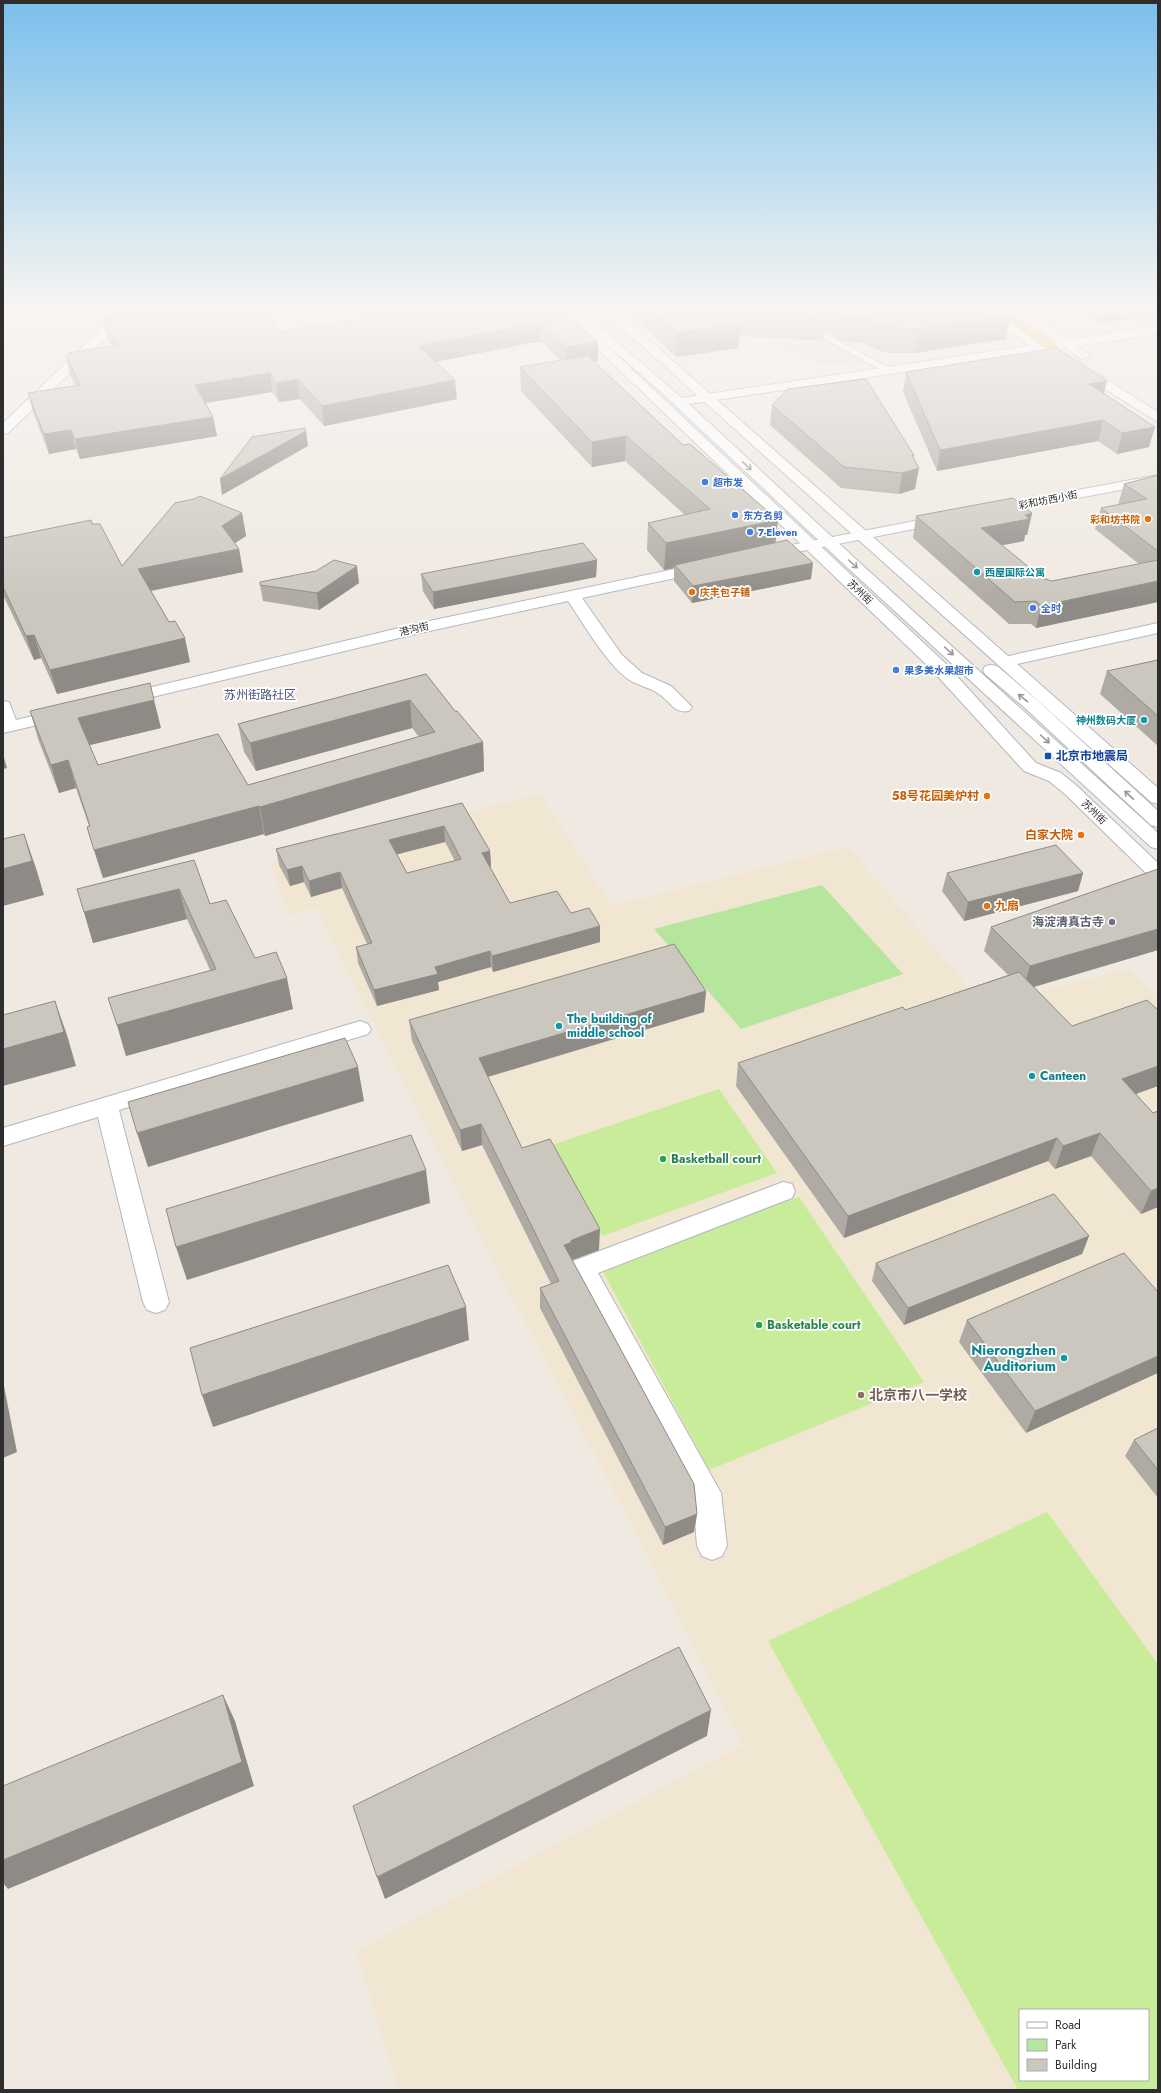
<svg xmlns="http://www.w3.org/2000/svg" width="1161" height="2093" viewBox="0 0 1161 2093" font-family="Jost,'Noto Sans SC',sans-serif">
<style>
.education{fill:#f0e6d1;fill-rule:evenodd}
.green{fill:#b6e59e}
.pitch{fill:#c9ec9a;fill-rule:evenodd}
.plaza{fill:#dfdcd8}
.lines{fill:none;stroke-linecap:round;stroke-linejoin:round}
.pedestrian-casing{stroke:#b4b7c1;stroke-width:2}
.minor-casing{stroke:#b4b7c1;stroke-width:2}
.tertiary-casing{stroke:#b4b7c1;stroke-width:2}
.secondary-casing{stroke:#b4b7c1;stroke-width:2}
.trunk-casing{stroke:#c9c9c9;stroke-width:2}
.pedestrian{fill:#fff;fill-rule:evenodd}
.minor{fill:#fff;fill-rule:evenodd}
.tertiary{fill:#fff;fill-rule:evenodd}
.secondary{fill:#fff;fill-rule:evenodd}
.trunk{fill:#f8ba60;fill-rule:evenodd}
.wall{fill:#afaba4;fill-rule:evenodd}
.shaded-wall{fill:#8e8b86}
.building{fill:#cbc7bf;stroke:#8e8b86;fill-rule:evenodd}
.oneway{stroke:#969696}
.shop-dot{fill:#3f7fe0;stroke:#fff;stroke-width:1.5}
.food-dot{fill:#e8710a;stroke:#fff;stroke-width:1.5}
.culture-dot{fill:#0f9aa8;stroke:#fff;stroke-width:1.5}
.transit-dot{fill:#1a4fb4;stroke:#fff;stroke-width:1.5}
.worship-dot{fill:#6b7280;stroke:#fff;stroke-width:1.5}
.leisure-dot{fill:#2e9e5b;stroke:#fff;stroke-width:1.5}
.education-dot{fill:#8d6e63;stroke:#fff;stroke-width:1.5}
.labels{text-anchor:middle;dominant-baseline:central;stroke-width:3.5;stroke-linejoin:round;paint-order:stroke}
.far-shop-label{font-size:10px;font-weight:bold;fill:#366cbe;stroke:#fff;text-anchor:start}
.far-street-label{font-size:10px;fill:#2e2e2e;stroke:#fff}
.far-food-label{font-size:10px;font-weight:bold;fill:#c56008;stroke:#fff;text-anchor:end}
.far-culture-label{font-size:10px;font-weight:bold;fill:#0d838f;stroke:#fff;text-anchor:start}
.far-quarter-label{font-size:12px;fill:#4d5680;stroke:#fff}
.transit-label{font-size:12px;font-weight:bold;fill:#164399;stroke:#fff;text-anchor:start}
.food-label{font-size:12px;font-weight:bold;fill:#c56008;stroke:#fff;text-anchor:end}
.worship-label{font-size:12px;font-weight:bold;fill:#5b616d;stroke:#fff;text-anchor:end}
.culture-label{font-size:12px;font-weight:bold;fill:#0d838f;stroke:#fff;text-anchor:start}
.leisure-label{font-size:12px;font-weight:bold;fill:#27864d;stroke:#fff;text-anchor:start}
.near-culture-label{font-size:14px;font-weight:bold;fill:#0d838f;stroke:#fff;text-anchor:end}
.near-education-label{font-size:14px;font-weight:bold;fill:#785e54;stroke:#fff;text-anchor:start}
</style>
<rect width="100%" height="100%" fill="#efe9e1"/>
<path class="education" d="M 540,794 L 612,906 L 848,847 L 980,1001 L 1022,996 L 1128,969 L 1158,999 L 1158,2090 L 399,2090 L 356,1951 L 743,1745 L 622,1506 L 505,1284 L 316,908 L 290,915 L 269,863 ZM 1020,2010 L 1148,2010 L 1148,2080 L 1020,2080 Z"/>
<path class="green" d="M 822,885 L 903,974 L 741,1029 L 654,929 Z"/>
<path class="pitch" d="M 719,1089 L 777,1173 L 602,1236 L 552,1145 Z
M 799,1197 L 924,1382 L 709,1470 L 601,1268 Z
M 1047,1512 L 1158,1664 L 1158,2090 L 1018,2090 L 768,1641 ZM 1020,2010 L 1148,2010 L 1148,2080 L 1020,2080 Z"/>
<path class="plaza" d="M 820,342 L 827,343 L 863,361 L 823,365 L 774,343 Z"/>
<g class="lines">
<g class="pedestrian-casing">
<path id="pedestrian" d="M 771,310 L 781,310 L 895,371 L 890,374 L 887,373 Z"/>
</g>
<g class="minor-casing">
<path id="minor" d="M 272,310 L 359,310 C 351,320 292,314 278,313 Z
M 134,320 L 140,323 L 138,325 L 114,330 L 8,433 L 3,434 L 3,423 L 106,325 Z
M 1158,475 L 1158,483 L 992,514 L 987,513 L 985,510 L 987,507 L 992,506 Z
M 945,515 L 950,516 L 952,519 L 950,522 L 766,558 L 761,557 L 759,554 L 761,551 L 766,550 Z
M 703,563 L 708,565 L 711,568 L 708,571 L 582,598 L 622,655 L 642,673 L 671,686 L 692,707 L 689,711 C 674,714 670,701 659,694 C 651,688 640,686 631,681 C 608,667 584,624 568,601 L 420,633 L 123,704 L 117,703 L 115,699 L 117,695 L 123,694 L 420,623 Z
M 3,701 L 9,702 L 16,720 L 62,709 L 68,710 L 71,714 L 68,718 L 3,733 Z
M 360,1021 L 368,1024 L 371,1029 L 368,1034 L 119,1110 L 169,1302 L 165,1310 L 156,1313 L 147,1310 L 143,1302 L 98,1117 L 3,1146 L 3,1128 Z
M 783,1182 L 792,1184 L 795,1191 L 792,1198 L 598,1273 L 721,1493 L 727,1546 L 722,1556 L 712,1560 L 702,1556 L 697,1546 L 693,1495 L 569,1268 L 573,1261 Z"/>
</g>
<g class="tertiary-casing">
<path id="tertiary" d="M 3,310 L 29,310 L 27,312 L 3,316 Z
M 552,310 L 565,310 L 589,329 L 944,662 L 1036,763 L 1061,773 L 1077,786 L 1158,863 L 1158,880 L 1151,878 L 1065,794 L 1049,781 L 1024,771 L 932,670 L 581,333 Z
M 602,310 L 615,310 L 1158,788 L 1158,804 L 1151,802 Z
M 981,310 L 994,310 L 1046,346 L 1061,351 L 1158,412 L 1158,422 L 1053,357 L 1038,352 Z
M 1011,310 L 1024,310 L 1090,355 L 1084,359 L 1080,358 Z"/>
</g>
<g class="secondary-casing">
<path id="secondary" d="M 567,310 L 580,310 L 682,398 L 1158,326 L 1158,334 L 689,404 L 860,563 L 1158,833 L 1158,849 L 1151,847 L 849,569 L 660,391 Z
M 1158,623 L 1158,633 L 1004,667 L 998,665 L 996,662 L 998,659 L 1004,657 Z
M 991,665 L 997,666 L 1037,700 L 1158,811 L 1158,827 L 1151,825 L 1025,708 L 985,674 L 983,670 L 985,666 Z"/>
</g>
<g class="trunk-casing">
<path id="trunk" d="M 992,310 L 1005,310 L 1056,344 L 1063,354 L 1057,358 L 1053,357 L 1048,350 Z"/>
</g>
<use href="#pedestrian" class="pedestrian"/>
<use href="#minor" class="minor"/>
<use href="#tertiary" class="tertiary"/>
<use href="#secondary" class="secondary"/>
<use href="#trunk" class="trunk"/>
</g>
<path class="wall" d="M 358,310 L 558,310 L 598,361 L 594,362 L 811,579 L 692,603 L 674,581 L 674,568 L 664,570 L 647,550 L 648,523 L 685,515 L 625,461 L 592,467 L 521,391 L 520,367 L 560,360 L 541,342 L 530,343 L 436,362 L 457,399 L 324,426 L 300,399 L 279,402 L 272,392 L 205,403 L 213,417 L 217,436 L 80,459 L 76,449 L 49,454 L 33,412 L 28,393 L 76,386 L 70,375 L 66,356 L 112,346 L 107,338 L 103,320 L 167,316 L 279,332 L 363,318 L 358,312 Z
M 628,310 L 1004,310 L 1006,339 L 915,353 L 888,353 L 880,351 L 864,343 L 843,342 L 825,331 L 824,341 L 739,336 L 738,348 L 676,357 Z
M 1077,310 L 1158,310 L 1158,315 L 1099,323 Z
M 906,372 L 1104,393 L 1149,447 L 1117,454 L 1098,441 L 937,471 L 903,392 Z
M 772,405 L 913,458 L 915,489 L 899,494 L 841,488 L 770,425 Z
M 1158,475 L 1158,602 L 1036,628 L 1031,624 L 1009,624 L 913,538 L 916,516 L 1032,513 L 1027,535 L 1025,535 L 1024,541 L 1002,545 L 1042,578 L 1052,581 L 1139,564 L 1095,529 L 1101,508 L 1118,505 L 1124,484 Z
M 242,513 L 246,536 L 235,543 L 239,549 L 243,572 L 151,591 L 190,662 L 57,694 L 41,658 L 34,660 L 3,595 L 3,538 L 92,524 L 122,566 Z
M 597,560 L 596,577 L 434,609 L 423,591 L 421,574 Z
M 359,583 L 319,610 L 263,601 L 260,585 Z
M 1158,660 L 1158,746 L 1100,694 L 1107,671 Z
M 426,674 L 455,711 L 483,742 L 484,771 L 265,836 L 264,834 L 103,878 L 87,827 L 89,826 L 76,788 L 59,793 L 38,739 L 30,711 L 161,728 L 89,745 L 98,765 L 248,785 L 419,737 L 412,728 L 256,771 L 244,752 L 238,724 Z
M 462,803 L 490,851 L 491,867 L 490,867 L 510,903 L 571,913 L 600,942 L 493,972 L 491,967 L 438,982 L 439,990 L 377,1006 L 358,963 L 356,947 L 367,944 L 342,888 L 311,897 L 304,882 L 290,886 L 279,865 L 276,849 ZM 445,842 L 455,861 L 407,873 L 397,854 Z
M 194,860 L 210,904 L 255,958 L 293,1009 L 126,1056 L 117,1025 L 210,970 L 187,919 L 93,943 L 84,912 Z
M 1158,869 L 1158,950 L 1034,987 L 1072,1026 L 1158,1086 L 1136,1094 L 1153,1113 L 1158,1111 L 1158,1207 L 1141,1214 L 1091,1156 L 1055,1169 L 1048,1161 L 844,1238 L 736,1086 L 738,1063 L 905,1010 L 1008,975 L 984,951 L 991,927 Z
M 947,873 L 1083,873 L 1078,891 L 964,921 L 942,891 Z
M 706,991 L 704,1012 L 488,1077 L 522,1148 L 599,1250 L 572,1260 L 697,1514 L 694,1532 L 663,1545 L 540,1308 L 540,1288 L 551,1284 L 482,1145 L 462,1151 L 412,1041 L 409,1020 Z
M 1089,1236 L 1082,1254 L 904,1325 L 872,1281 L 876,1263 Z
M 1158,1292 L 1026,1433 L 959,1342 L 967,1320 Z
M 1158,1428 L 1158,1498 L 1125,1456 L 1134,1440 Z"/>
<path class="shaded-wall" d="M 1103,310 L 1158,310 L 1158,315 L 1099,323 Z
M 1011,315 L 1006,339 L 915,353 L 919,329 Z
M 541,323 L 541,342 L 530,343 L 420,365 L 419,346 L 529,325 Z
M 740,324 L 738,348 L 676,357 L 677,333 Z
M 598,342 L 598,361 L 566,366 L 566,347 Z
M 270,373 L 272,392 L 199,404 L 195,385 Z
M 298,379 L 300,399 L 279,402 L 276,383 Z
M 455,380 L 457,399 L 324,426 L 322,406 Z
M 1107,381 L 1102,401 L 1089,384 Z
M 213,417 L 217,436 L 80,459 L 75,439 Z
M 1103,420 L 1098,441 L 937,471 L 940,450 Z
M 1155,427 L 1149,447 L 1117,454 L 1122,433 Z
M 71,430 L 76,449 L 49,454 L 44,434 Z
M 306,431 L 308,446 L 222,495 L 220,479 Z
M 626,436 L 625,461 L 592,467 L 592,442 Z
M 912,455 L 914,455 L 911,470 L 919,468 L 915,489 L 899,494 L 902,473 Z
M 242,513 L 246,536 L 226,549 L 222,526 Z
M 1032,513 L 1027,535 L 1025,535 L 1024,541 L 977,550 L 981,528 L 1025,515 Z
M 778,520 L 775,547 L 675,565 L 674,568 L 664,570 L 666,543 Z
M 239,549 L 243,572 L 144,592 L 138,569 Z
M 597,560 L 596,577 L 434,609 L 433,592 Z
M 813,563 L 811,579 L 692,603 L 693,586 Z
M 357,566 L 359,583 L 319,610 L 317,593 Z
M 1158,581 L 1158,602 L 1036,628 L 1041,606 Z
M 34,635 L 41,658 L 34,660 L 26,636 Z
M 185,638 L 190,662 L 57,694 L 50,670 Z
M 154,700 L 161,728 L 86,746 L 78,718 Z
M 410,700 L 412,728 L 256,771 L 250,743 Z
M 483,742 L 484,771 L 265,836 L 260,807 Z
M 3,754 L 7,768 L 3,769 Z
M 68,760 L 76,788 L 59,793 L 51,765 Z
M 259,806 L 264,834 L 103,878 L 94,850 Z
M 444,826 L 445,842 L 391,856 L 389,840 Z
M 24,834 L 36,868 L 44,895 L 3,906 L 3,869 Z
M 490,851 L 491,867 L 483,869 L 482,853 Z
M 302,866 L 304,882 L 290,886 L 287,870 Z
M 340,872 L 342,888 L 311,897 L 309,881 Z
M 1083,873 L 1078,891 L 964,921 L 968,902 Z
M 179,889 L 187,919 L 93,943 L 84,912 Z
M 600,926 L 600,942 L 493,972 L 492,956 Z
M 1158,929 L 1158,950 L 1023,990 L 1030,966 Z
M 490,951 L 491,967 L 438,982 L 439,990 L 377,1006 L 374,990 L 435,967 Z
M 287,978 L 293,1009 L 126,1056 L 117,1025 Z
M 706,991 L 704,1012 L 480,1079 L 479,1058 Z
M 55,1001 L 67,1035 L 76,1066 L 3,1086 L 3,1049 Z
M 1158,1066 L 1158,1086 L 1113,1102 L 1122,1079 Z
M 358,1067 L 364,1101 L 148,1167 L 137,1133 Z
M 481,1124 L 482,1145 L 462,1151 L 460,1130 Z
M 1100,1133 L 1091,1156 L 1055,1169 L 1063,1146 Z
M 1057,1138 L 1048,1161 L 844,1238 L 848,1216 Z
M 426,1170 L 430,1203 L 187,1280 L 176,1247 Z
M 1158,1188 L 1158,1207 L 1141,1214 L 1151,1191 Z
M 600,1229 L 599,1250 L 572,1260 L 570,1263 L 564,1245 L 572,1240 Z
M 1089,1236 L 1082,1254 L 904,1325 L 908,1308 Z
M 466,1307 L 469,1340 L 213,1427 L 202,1395 Z
M 1158,1356 L 1158,1373 L 1026,1433 L 1035,1411 Z
M 3,1381 L 17,1452 L 3,1458 Z
M 697,1514 L 694,1532 L 663,1545 L 665,1527 Z
M 223,1695 L 235,1721 L 254,1786 L 8,1889 L 3,1883 L 3,1860 Z
M 711,1710 L 707,1736 L 385,1899 L 377,1877 Z"/>
<path class="building" d="M 160,310 L 163,310 L 167,316 L 205,310 L 262,310 L 279,332 L 375,316 L 370,310 L 558,310 L 571,320 L 574,320 L 598,342 L 566,347 L 541,323 L 529,325 L 419,346 L 455,380 L 322,406 L 298,379 L 276,383 L 270,373 L 195,385 L 213,417 L 75,439 L 71,430 L 44,434 L 28,393 L 80,385 L 66,356 L 69,353 L 118,345 L 103,320 L 106,318 Z
M 653,310 L 814,310 L 827,316 L 725,311 L 740,324 L 677,333 Z
M 833,310 L 1004,310 L 1011,315 L 919,329 L 892,328 L 883,327 L 867,319 L 846,317 Z
M 1056,348 L 1107,381 L 1089,384 L 1155,427 L 1122,433 L 1103,420 L 940,450 L 906,372 Z
M 588,356 L 683,445 L 690,444 L 778,520 L 666,543 L 648,523 L 710,509 L 626,436 L 592,442 L 520,367 Z
M 866,379 L 914,455 L 912,455 L 919,468 L 902,473 L 844,467 L 772,405 L 788,389 Z
M 305,428 L 306,431 L 220,479 L 252,437 Z
M 1158,475 L 1158,551 L 1101,508 L 1147,499 L 1124,484 Z
M 200,496 L 242,513 L 222,526 L 239,549 L 138,569 L 169,622 L 175,621 L 185,638 L 50,670 L 34,635 L 26,636 L 3,587 L 3,538 L 91,520 L 92,524 L 100,524 L 122,566 L 175,503 L 194,499 Z
M 1013,498 L 1032,513 L 1025,515 L 1029,519 L 981,528 L 1042,578 L 1052,581 L 1158,560 L 1158,581 L 1041,606 L 1036,601 L 1015,602 L 916,516 Z
M 787,540 L 813,563 L 693,586 L 675,565 Z
M 583,543 L 597,560 L 433,592 L 421,574 Z
M 334,560 L 357,566 L 317,593 L 260,585 L 260,582 L 316,571 Z
M 1158,660 L 1158,716 L 1107,671 Z
M 426,674 L 455,711 L 457,711 L 483,742 L 260,807 L 259,806 L 94,850 L 87,827 L 90,826 L 68,760 L 51,765 L 30,711 L 150,683 L 154,700 L 78,718 L 98,765 L 218,734 L 248,785 L 435,732 L 410,700 L 250,743 L 238,724 Z
M 462,803 L 490,851 L 482,853 L 510,903 L 557,891 L 571,913 L 589,908 L 600,926 L 492,956 L 490,951 L 435,967 L 438,974 L 374,990 L 356,947 L 372,943 L 340,872 L 309,881 L 302,866 L 287,870 L 276,849 ZM 444,826 L 461,859 L 407,873 L 389,840 Z
M 24,834 L 32,861 L 3,869 L 3,839 Z
M 1056,845 L 1083,873 L 968,902 L 947,873 Z
M 194,860 L 210,904 L 226,900 L 255,958 L 276,952 L 287,978 L 117,1025 L 108,998 L 216,969 L 179,889 L 84,912 L 77,889 Z
M 1158,869 L 1158,929 L 1030,966 L 991,927 Z
M 674,944 L 706,991 L 479,1058 L 522,1148 L 550,1139 L 600,1229 L 572,1240 L 570,1243 L 564,1245 L 694,1484 L 697,1514 L 665,1527 L 540,1288 L 559,1281 L 481,1124 L 460,1130 L 409,1020 Z
M 1019,972 L 1072,1026 L 1147,1000 L 1158,1010 L 1158,1066 L 1122,1079 L 1153,1113 L 1158,1111 L 1158,1188 L 1151,1191 L 1100,1133 L 1063,1146 L 1057,1138 L 848,1216 L 738,1063 L 903,1007 L 905,1010 Z
M 55,1001 L 64,1032 L 3,1049 L 3,1015 Z
M 345,1038 L 358,1067 L 137,1133 L 128,1102 Z
M 411,1135 L 426,1170 L 176,1247 L 166,1209 Z
M 1054,1194 L 1089,1236 L 908,1308 L 876,1263 Z
M 1124,1253 L 1158,1292 L 1158,1356 L 1035,1411 L 967,1320 Z
M 448,1265 L 466,1307 L 202,1395 L 190,1348 Z
M 1158,1428 L 1158,1470 L 1134,1440 Z
M 679,1647 L 711,1710 L 377,1877 L 353,1806 Z
M 223,1695 L 242,1762 L 3,1860 L 3,1786 Z"/>
<defs><path id="oneway-shaft" d="M-6 0H5M1.5-3L5.5 0L1.5 3" fill="none" stroke-width="1.6" stroke-linecap="round" stroke-linejoin="round"/></defs>
<g class="oneway">
<use href="#oneway-shaft" transform="translate(747 466) rotate(43)"/>
<use href="#oneway-shaft" transform="translate(853 564) rotate(42)"/>
<use href="#oneway-shaft" transform="translate(949 651) rotate(42)"/>
<use href="#oneway-shaft" transform="translate(1023 698) rotate(-141)"/>
<use href="#oneway-shaft" transform="translate(1045 739) rotate(42)"/>
<use href="#oneway-shaft" transform="translate(1129 795) rotate(-137)"/>
</g>
<linearGradient id="sky" x2="0" y2="1"><stop stop-color="#7abfeb"/><stop offset="0.51" stop-color="#f8f5f2"/><stop offset="1" stop-color="#f8f5f2" stop-opacity="0"/></linearGradient>
<rect width="1161" height="603" fill="url(#sky)"/>
<g class="shop-dot">
<circle cx="705" cy="482" r="4"/>
<circle cx="735" cy="515" r="4"/>
<circle cx="750" cy="532" r="4"/>
<circle cx="1033" cy="608" r="4"/>
<circle cx="896" cy="670" r="4"/>
</g>
<g class="food-dot">
<circle cx="1148" cy="519" r="4"/>
<circle cx="692" cy="592" r="4"/>
<circle cx="987" cy="796" r="4"/>
<circle cx="1081" cy="835" r="4"/>
<circle cx="987" cy="906" r="4"/>
</g>
<g class="culture-dot">
<circle cx="977" cy="572" r="4"/>
<circle cx="1144" cy="720" r="4"/>
<circle cx="559" cy="1026" r="4"/>
<circle cx="1032" cy="1076" r="4"/>
<circle cx="1064" cy="1358" r="4"/>
</g>
<rect class="transit-dot" x="1044" y="752" width="8" height="8" rx="2"/>
<circle class="worship-dot" cx="1112" cy="922" r="4"/>
<g class="leisure-dot">
<circle cx="663" cy="1159" r="4"/>
<circle cx="759" cy="1325" r="4"/>
</g>
<circle class="education-dot" cx="861" cy="1395" r="4"/>
<g class="labels">
<g class="far-shop-label">
<text x="713" y="482">超市发</text>
<text x="743" y="515">东方名剪</text>
<text x="758" y="532">7-Eleven</text>
<text x="1041" y="608">全时</text>
<text x="904" y="670">果多美水果超市</text>
</g>
<g class="far-street-label">
<text transform="translate(1048 500) rotate(-11)">彩和坊西小街</text>
<text transform="translate(860 592) rotate(44)">苏州街</text>
<text transform="translate(414 629) rotate(-13)">港沟街</text>
<text transform="translate(1094 812) rotate(44)">苏州街</text>
</g>
<g class="far-food-label">
<text x="1140" y="519">彩和坊书院</text>
<text x="700" y="592" text-anchor="start">庆丰包子铺</text>
</g>
<g class="far-culture-label">
<text x="985" y="572">西屋国际公寓</text>
<text x="1136" y="720" text-anchor="end">神州数码大厦</text>
</g>
<g class="far-quarter-label">
<text x="260" y="695">苏州街路社区</text>
</g>
<g class="transit-label">
<text x="1056" y="756">北京市地震局</text>
</g>
<g class="food-label">
<text x="979" y="796">58号花园美炉村</text>
<text x="1073" y="835">白家大院</text>
<text x="995" y="906" text-anchor="start">九扇</text>
</g>
<g class="worship-label">
<text x="1104" y="922">海淀清真古寺</text>
</g>
<g class="culture-label">
<text x="567" y="1019">The building of<tspan x="567" dy="14">middle school</tspan></text>
<text x="1040" y="1076">Canteen</text>
</g>
<g class="leisure-label">
<text x="671" y="1159">Basketball court</text>
<text x="767" y="1325">Basketable court</text>
</g>
<g class="near-culture-label">
<text x="1056" y="1350">Nierongzhen<tspan x="1056" dy="16">Auditorium</tspan></text>
</g>
<g class="near-education-label">
<text x="869" y="1395">北京市八一学校</text>
</g>
</g>
<rect width="1161" height="2093" fill="none" stroke="#2e2e2e" stroke-width="8"/>
<rect x="1019" y="2009" width="130" height="72" fill="#ffffff" stroke="#ababab"/>
<rect x="1027" y="2022" width="20" height="6" fill="#ffffff" stroke="#ababab"/>
<text x="1055" y="2029" font-size="12" fill="#2e2e2e">Road</text>
<rect x="1027" y="2039" width="20" height="12" fill="#b6e59e" stroke="#ababab"/>
<text x="1055" y="2049" font-size="12" fill="#2e2e2e">Park</text>
<rect x="1027" y="2059" width="20" height="12" fill="#cbc7bf" stroke="#ababab"/>
<text x="1055" y="2069" font-size="12" fill="#2e2e2e">Building</text>
</svg>
